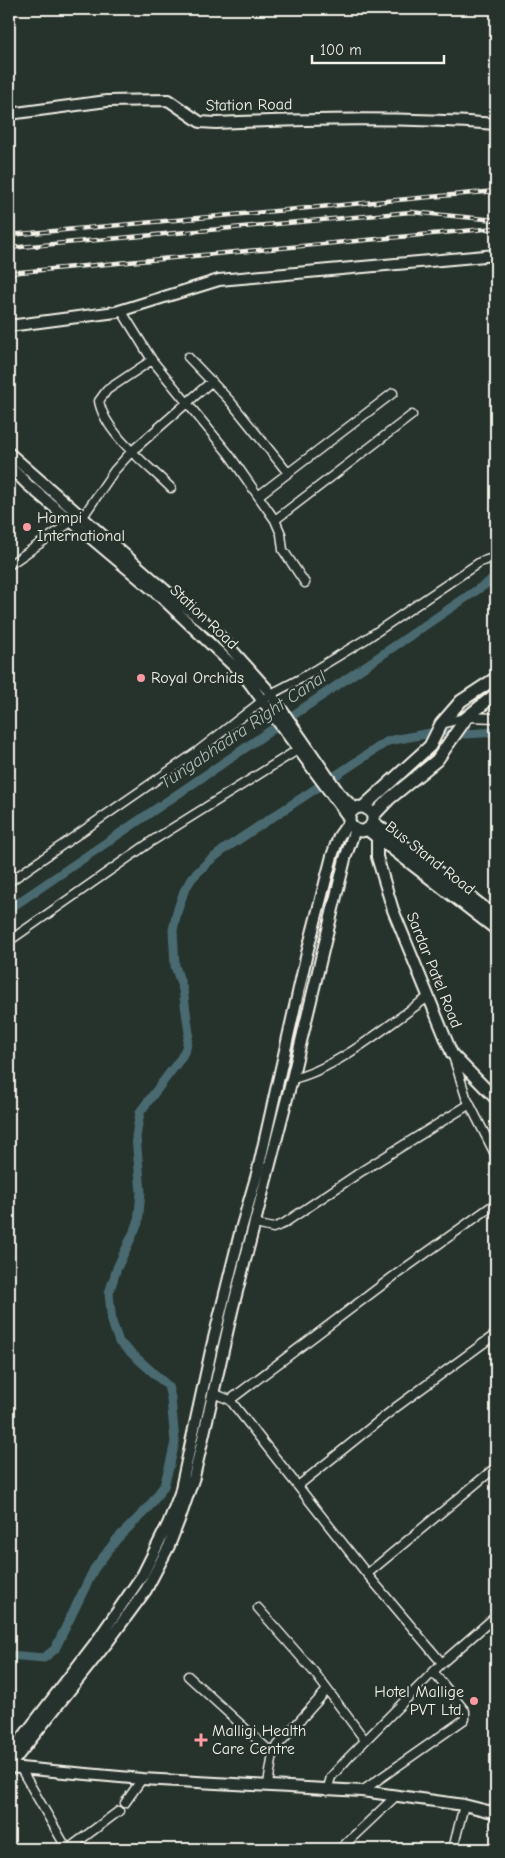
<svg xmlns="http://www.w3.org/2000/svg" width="505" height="1858" viewBox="0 0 505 1858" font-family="'Comic Neue',sans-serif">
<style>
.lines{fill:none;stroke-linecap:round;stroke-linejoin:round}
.canal{stroke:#4a6a70;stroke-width:9}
.minor-casing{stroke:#f4f1e8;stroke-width:11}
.tertiary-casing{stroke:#f4f1e8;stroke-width:14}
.secondary-casing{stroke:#f4f1e8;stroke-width:15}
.minor{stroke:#26332d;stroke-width:8}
.tertiary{stroke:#26332d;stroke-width:10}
.secondary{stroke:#26332d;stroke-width:11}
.rail-casing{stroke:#f4f1e8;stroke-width:4.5}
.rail{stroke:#26332d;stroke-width:2.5;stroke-dasharray:8;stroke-linecap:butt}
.poi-dot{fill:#ff9aa2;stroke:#26332d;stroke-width:2}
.labels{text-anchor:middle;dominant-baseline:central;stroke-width:4.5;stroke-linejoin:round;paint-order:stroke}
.street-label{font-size:16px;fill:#f4f1e8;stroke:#26332d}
.poi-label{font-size:16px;fill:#f4f1e8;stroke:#26332d;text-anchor:start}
.water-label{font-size:18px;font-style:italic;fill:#b0bbb8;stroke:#26332d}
</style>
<rect width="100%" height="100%" fill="#26332d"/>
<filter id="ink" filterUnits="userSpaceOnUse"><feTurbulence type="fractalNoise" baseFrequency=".02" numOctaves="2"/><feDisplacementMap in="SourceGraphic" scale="10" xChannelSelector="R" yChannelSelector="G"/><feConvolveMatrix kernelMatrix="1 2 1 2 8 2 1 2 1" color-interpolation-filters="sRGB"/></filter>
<g filter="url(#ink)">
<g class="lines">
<path class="canal" d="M 9,909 L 496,577
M 9,1655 L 44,1658 L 55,1649 L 94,1569 L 117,1539 L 148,1508 L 164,1486 L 170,1464 L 175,1442 L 171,1398 L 168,1386 L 119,1342 L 112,1322 L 109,1293 L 117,1268 L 138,1223 L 141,1192 L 136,1137 L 140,1112 L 181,1058 L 186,1048 L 189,1033 L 183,990 L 175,966 L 173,930 L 177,912 L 184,891 L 192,878 L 208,862 L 226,848 L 388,741 L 436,732 L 467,734 L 496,732"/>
<g class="minor-casing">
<path id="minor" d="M 121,310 L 152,360 L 228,453 L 275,520 L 281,534 L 283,550 L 305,583
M 188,357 L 230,401 L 288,473
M 152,360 L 107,390 L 99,401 C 105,434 148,465 171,488
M 258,496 L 393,393
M 275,520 L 412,415
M 80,521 L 114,471 L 132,451 L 212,381
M 9,565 L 71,522
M 442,724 L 467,717 L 496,718
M 9,882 L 198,751 L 271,694 L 300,679 L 366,639 L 480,562 L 496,557
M 9,941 L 152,841 L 299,749
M 453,1056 L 466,1097 L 496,1156
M 292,1079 C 337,1069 389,1024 427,998
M 255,1224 L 273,1228 L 283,1224 L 362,1171 L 470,1104
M 213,1393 L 230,1400 L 367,1574 L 442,1663
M 230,1400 L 394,1276 L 496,1203
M 299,1485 L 395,1408 L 496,1334
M 367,1574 L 496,1467
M 258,1608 L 314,1672 L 365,1740
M 188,1676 L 273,1754
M 21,1769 L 67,1849
M 268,1784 L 273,1754 L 278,1745 L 327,1690
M 327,1791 L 331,1777 L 349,1757 L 442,1663 L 496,1616
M 362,1791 L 465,1719 L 465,1711 L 434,1673
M 125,1803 L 142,1779
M 68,1849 L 119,1811
M 340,1849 L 396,1796
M 453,1849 L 464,1805"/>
</g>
<g class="tertiary-casing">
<path id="tertiary" d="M 9,114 L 107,101 L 168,100 L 200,122 L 216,123 C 310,119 403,117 496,124
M 9,326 L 116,312 L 219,280 L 496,255
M 9,453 L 165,590 L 215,631 L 268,690 L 339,793 L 354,808
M 9,466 L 28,485 L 161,597 L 245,677 L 349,818
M 377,836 L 377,857 L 393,910 L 452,1054 L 496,1099
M 9,1755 L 96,1642 L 143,1574 L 168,1524 L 180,1493 L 212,1346 L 241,1229 L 257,1174 L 307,953 L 332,856 L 339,836 L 349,822
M 9,1767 L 107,1643 L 146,1590 L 169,1546 L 181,1515 L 194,1477 L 233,1307 L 292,1079 L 345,859 L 355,829
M 9,1767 L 142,1779 L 362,1791 L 464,1805 L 496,1813"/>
</g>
<g class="secondary-casing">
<path id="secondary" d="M349 819a12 12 0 1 1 24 0a12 12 0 1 1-24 0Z
M 363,807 L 430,746 L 441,724 L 461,701 L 496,678
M 373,816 L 389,799 L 437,760 L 467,717 L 496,694
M 373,822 L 496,917
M 368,830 L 496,929"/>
</g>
<use href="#minor" class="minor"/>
<use href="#tertiary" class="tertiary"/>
<use href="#secondary" class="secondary"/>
<g class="rail-casing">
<path id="rail" d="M 9,235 L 496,191
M 9,248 L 411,212 L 496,220
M 9,273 L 496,228"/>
</g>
<use href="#rail" class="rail"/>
</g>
</g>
<g class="poi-dot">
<circle cx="27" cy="527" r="5"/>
<circle cx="141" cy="678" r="5"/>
<circle cx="474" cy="1701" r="5"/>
<path d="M198.5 1732.5h5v5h5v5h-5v5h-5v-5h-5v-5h5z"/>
</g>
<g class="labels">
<g class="street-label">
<text transform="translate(249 105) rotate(-1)">Station Road</text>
<text transform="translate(204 617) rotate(43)">Station Road</text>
<text transform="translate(430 858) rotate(38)">Bus Stand Road</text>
<text transform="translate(434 970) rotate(68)">Sardar Patel Road</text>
</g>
<g class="poi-label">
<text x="37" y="518">Hampi<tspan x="37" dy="18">International</tspan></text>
<text x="151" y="678">Royal Orchids</text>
<text x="464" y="1692" text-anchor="end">Hotel Mallige<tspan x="464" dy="18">PVT Ltd.</tspan></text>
<text x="212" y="1731">Malligi Health<tspan x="212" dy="18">Care Centre</tspan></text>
</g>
<g class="water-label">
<text transform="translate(243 730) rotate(-34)">Tungabhadra Right Canal</text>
</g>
</g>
<rect width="505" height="1858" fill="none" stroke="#26332d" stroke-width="30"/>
<rect x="15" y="15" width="475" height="1828" fill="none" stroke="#f4f1e8" stroke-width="2" filter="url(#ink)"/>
<path d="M312 55v8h132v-8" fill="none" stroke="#f4f1e8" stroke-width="2.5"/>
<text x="320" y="55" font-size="15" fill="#f4f1e8" stroke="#26332d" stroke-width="4" paint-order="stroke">100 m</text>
</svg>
